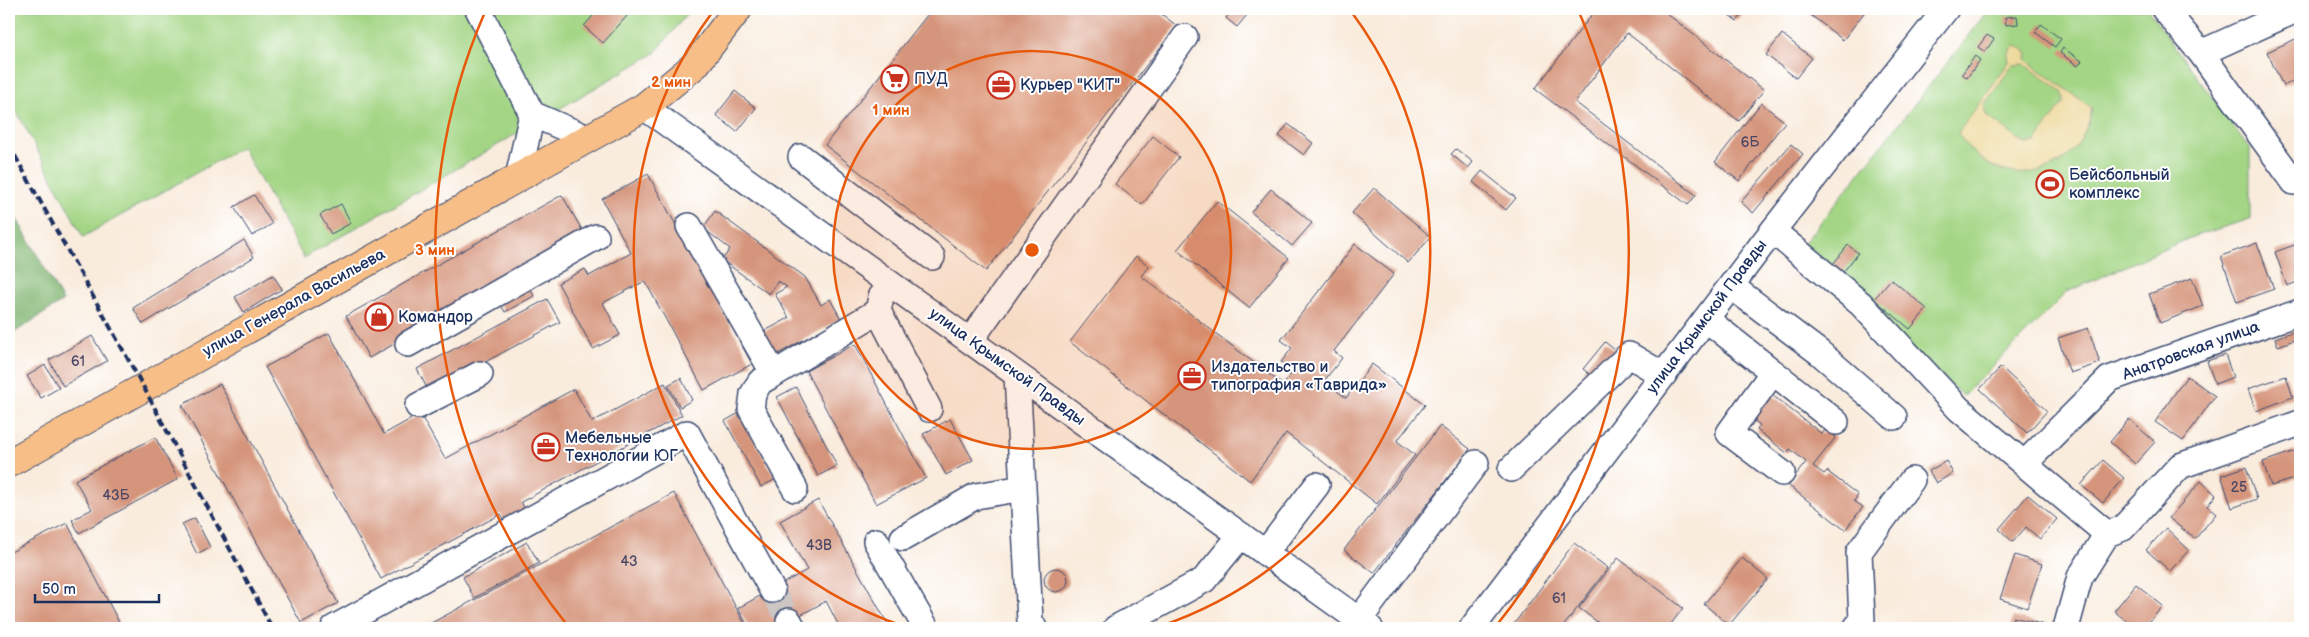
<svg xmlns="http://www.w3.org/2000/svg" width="2309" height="637" viewBox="0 0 2309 637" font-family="'Balsamiq Sans',sans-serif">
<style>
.green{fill:#a3d584;stroke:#5f8271}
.forest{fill:#82b672;stroke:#4e7268}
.sand{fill:#eeda9e;stroke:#84847e;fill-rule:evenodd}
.building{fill:#d5957b}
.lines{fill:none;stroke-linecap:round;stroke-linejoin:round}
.minor-tunnel{stroke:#cdc6c4;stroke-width:25;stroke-dasharray:25 12;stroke-linecap:butt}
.minor-casing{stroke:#3c4b71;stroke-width:28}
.major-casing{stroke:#3c4b71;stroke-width:30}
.minor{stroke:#fff;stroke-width:25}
.major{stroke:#f7be87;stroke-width:28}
.rail{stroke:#1b2f5e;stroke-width:4;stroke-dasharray:8 4;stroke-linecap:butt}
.ring{fill:none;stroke:#e8590c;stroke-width:2.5}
.labels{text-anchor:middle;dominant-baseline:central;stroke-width:4;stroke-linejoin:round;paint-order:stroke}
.number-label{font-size:14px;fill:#4a4865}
.poi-label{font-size:16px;fill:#1b2f5e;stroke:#fff;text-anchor:start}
.street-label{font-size:16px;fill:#1b2f5e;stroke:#fff}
.centre{fill:#e8590c;stroke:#fff;stroke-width:2.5}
.ring-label{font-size:15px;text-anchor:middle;font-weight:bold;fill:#e8590c;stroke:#fff;stroke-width:4;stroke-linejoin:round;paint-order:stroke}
</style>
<rect width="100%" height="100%" fill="#fff"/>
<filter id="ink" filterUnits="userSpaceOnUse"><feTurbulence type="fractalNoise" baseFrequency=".02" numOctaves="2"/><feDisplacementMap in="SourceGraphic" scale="10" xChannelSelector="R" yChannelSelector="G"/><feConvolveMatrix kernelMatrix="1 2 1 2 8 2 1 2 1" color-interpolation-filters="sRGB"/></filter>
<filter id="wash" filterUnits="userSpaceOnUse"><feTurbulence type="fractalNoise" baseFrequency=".0096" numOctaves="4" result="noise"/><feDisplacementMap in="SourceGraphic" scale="20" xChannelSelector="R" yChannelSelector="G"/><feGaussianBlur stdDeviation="1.12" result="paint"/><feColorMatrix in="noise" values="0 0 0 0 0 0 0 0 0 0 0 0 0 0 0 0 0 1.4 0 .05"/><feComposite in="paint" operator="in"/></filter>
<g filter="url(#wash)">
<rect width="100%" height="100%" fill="#f9ecdd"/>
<path class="green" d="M 9,9 L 691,9 L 655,53 L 304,258 L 242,147 L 83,237 L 9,97 Z
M 1990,9 L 2147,9 L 2250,149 L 2250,219 L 2192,237 L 2067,292 L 1963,396 L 1800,248 Z"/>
<path class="forest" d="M 9,205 L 63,301 L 9,336 Z"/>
<path class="sand" d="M 2015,46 L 2024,49 L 2027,54 L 2026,60 L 2092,108 C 2080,182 1996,197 1958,133 L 2009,62 L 2008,53 ZM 2024,64 L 2062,91 L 2064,102 L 2035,142 L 2025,144 L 1986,115 L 1984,105 L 2013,65 Z"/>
<g id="blocks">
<path class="building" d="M 599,9 L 619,9 L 627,16 L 603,43 L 584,26 Z
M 932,9 L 1155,9 L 1177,26 L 986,271 L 825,145 Z
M 1233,9 L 1252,9 L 1237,27 L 1226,18 Z
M 1596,9 L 1661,9 L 1764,90 L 1739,121 L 1627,33 L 1575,102 L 1696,195 L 1688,205 L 1535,89 Z
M 1721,9 L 1747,9 L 1737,21 Z
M 1803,9 L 1867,9 L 1843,40 Z
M 2017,16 L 2018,24 L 2006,25 L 2005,17 Z
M 2041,24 L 2061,39 L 2055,47 L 2035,32 Z
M 1782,34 L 1812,58 L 1796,78 L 1766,55 Z
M 1987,35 L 1994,39 L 1985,52 L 1978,47 Z
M 2300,37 L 2300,78 L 2283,86 L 2267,52 Z
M 2063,48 L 2082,61 L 2078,66 L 2060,53 Z
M 1975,56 L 1980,60 L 1967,78 L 1962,74 Z
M 735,91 L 756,108 L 737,132 L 716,115 Z
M 1761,103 L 1785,122 L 1739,181 L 1715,162 Z
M 1288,124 L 1313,143 L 1304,155 L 1279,136 Z
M 1153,136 L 1179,157 L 1142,205 L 1115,184 Z
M 1791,144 L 1803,154 L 1753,213 L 1741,202 Z
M 1456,149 L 1473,162 L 1468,168 L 1451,154 Z
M 1482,171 L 1516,198 L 1506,210 L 1473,182 Z
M 648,174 L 752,364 L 704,390 L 645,281 L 603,303 L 620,335 L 593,349 L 558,283 L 585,269 L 589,276 L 631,253 L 602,199 Z
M 1374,188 L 1431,237 L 1408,263 L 1352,213 Z
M 1271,189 L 1312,223 L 1292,246 L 1251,212 Z
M 254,195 L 272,224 L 252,236 L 234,207 Z
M 562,195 L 586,237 L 369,358 L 346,316 Z
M 1217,201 L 1289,258 L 1249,308 L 1177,250 Z
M 341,204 L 351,223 L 331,234 L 320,215 Z
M 715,211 L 805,277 L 821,305 L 830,299 L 841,319 L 776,355 L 763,332 L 789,318 L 775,294 L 787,287 L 778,281 L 769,294 L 722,260 L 730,249 L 703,228 Z
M 244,240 L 254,257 L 143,324 L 133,308 Z
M 2257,243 L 2274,289 L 2237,302 L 2221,256 Z
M 2300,243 L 2300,281 L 2287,286 L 2275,252 Z
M 1355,244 L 1394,274 L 1334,351 L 1342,358 L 1324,381 L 1346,398 L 1372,364 L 1425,405 L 1397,441 L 1415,455 L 1377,504 L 1286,433 L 1250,481 L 1070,342 L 1136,256 L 1149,266 L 1141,276 L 1283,385 L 1293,371 L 1281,362 L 1292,348 L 1281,340 Z
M 1848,245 L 1858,253 L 1840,276 L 1830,268 Z
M 273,275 L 282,289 L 244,312 L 235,297 Z
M 2192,278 L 2203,306 L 2160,323 L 2149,294 Z
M 1891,279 L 1927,309 L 1910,329 L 1874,299 Z
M 528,284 L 534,296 L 505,312 L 498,300 Z
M 547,299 L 560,322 L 429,392 L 417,369 Z
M 2088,328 L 2100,363 L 2070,373 L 2058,338 Z
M 2300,329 L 2300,338 L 2278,346 L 2275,338 Z
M 329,333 L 384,434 L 420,414 L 445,459 L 574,389 L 592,422 L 665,383 L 682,415 L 521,502 L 529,516 L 508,527 L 501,514 L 381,579 L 265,367 Z
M 92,336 L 107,361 L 63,386 L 49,360 Z
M 1605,342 L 1620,354 L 1598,381 L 1583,369 Z
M 855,344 L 926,478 L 876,504 L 806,371 Z
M 2225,355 L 2233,377 L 2215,384 L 2207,361 Z
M 45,365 L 59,388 L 41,398 L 27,376 Z
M 2001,367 L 2047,411 L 2027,433 L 1980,389 Z
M 2187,376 L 2215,396 L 2183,441 L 2155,422 Z
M 2286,376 L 2293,397 L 2256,411 L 2248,389 Z
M 681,378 L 692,400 L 680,407 L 668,385 Z
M 220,384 L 338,603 L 301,623 L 182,405 Z
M 796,387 L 837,466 L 818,476 L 777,397 Z
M 1767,391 L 1822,434 L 1826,429 L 1836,437 L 1813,466 L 1824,474 L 1827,471 L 1858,495 L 1854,501 L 1863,507 L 1845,530 L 1788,485 L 1806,462 L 1790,449 L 1787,453 L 1757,430 L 1760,425 L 1752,419 Z
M 739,413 L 776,479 L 761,487 L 725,421 Z
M 950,419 L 973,460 L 946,475 L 923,434 Z
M 2129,419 L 2155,442 L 2135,464 L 2110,442 Z
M 1440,426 L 1470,449 L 1374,573 L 1344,550 Z
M 155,437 L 178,479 L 79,533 L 72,520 L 92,509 L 75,480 Z
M 2295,451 L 2300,468 L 2300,477 L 2271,486 L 2263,462 Z
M 2103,460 L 2124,478 L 2103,503 L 2081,485 Z
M 1946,461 L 1953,473 L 1936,483 L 1929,471 Z
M 2246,467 L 2257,499 L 2232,508 L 2221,475 Z
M 2201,481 L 2216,495 L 2207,506 L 2216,514 L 2195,539 L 2169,518 Z
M 674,493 L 747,628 L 422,628 Z
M 2028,495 L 2057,519 L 2040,539 L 2026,527 L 2013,542 L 1999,529 Z
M 818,500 L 890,628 L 840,628 L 826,601 L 777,628 L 749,628 L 738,608 L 807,570 L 780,521 Z
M 195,518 L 210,547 L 197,554 L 182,524 Z
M 67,523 L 122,628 L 9,628 L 9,553 Z
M 2166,528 L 2189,550 L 2170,571 L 2146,550 Z
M 527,542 L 539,563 L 474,598 L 463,577 Z
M 1574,543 L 1608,568 L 1562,628 L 1511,628 Z
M 2015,555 L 2042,564 L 2027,608 L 2000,599 Z
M 1618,558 L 1683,608 L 1668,628 L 1605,628 L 1579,608 Z
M 1742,558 L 1768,579 L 1729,625 L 1704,604 Z
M1044 580a12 12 0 1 1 24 0a12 12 0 1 1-24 0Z
M 2136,584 L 2163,606 L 2144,628 L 2135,628 L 2114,611 Z
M 2013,617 L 2045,625 L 2044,628 L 2010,628 Z"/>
</g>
</g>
<g filter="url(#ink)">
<use href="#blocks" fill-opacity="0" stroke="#3c4b71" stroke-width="1"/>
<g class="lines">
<path class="minor-tunnel" d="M 772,590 L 789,621"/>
<g class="minor-casing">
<path id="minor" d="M 478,9 L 532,114
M 2164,9 L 2201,53 L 2294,182
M 2201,53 L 2298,9
M 644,107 L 1370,628
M 801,157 L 932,257
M 518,178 L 532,114 L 585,137
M 689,226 L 774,374 L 878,311
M 1773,231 L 1861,304 L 1959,409 L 2107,534
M 1731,286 L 1820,353 L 1894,417
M 881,297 L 878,311 L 929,409
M 1706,319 L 1836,422
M 970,341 L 1185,37
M 408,344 L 596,237
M 1773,372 L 1729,433 L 1782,473
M 774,374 L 760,382 L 753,394 L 751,409 L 795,489
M 1017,375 L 1030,621 L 1034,628
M 418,406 L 480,374
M 2024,464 L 2109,379 L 2300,312
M 1511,469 L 1629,355 L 1663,375
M 903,538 L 976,496 L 1023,488
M 876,541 L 926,628
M 1265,553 L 1317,485
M 1359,620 L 1476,463
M 789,621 L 793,628
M 334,628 L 687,433 L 772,590
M 1116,628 L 1204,580 L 1241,535
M 1472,628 L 1764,242 L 1946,9
M 1856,628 L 1862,620 L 1859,552 L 1912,480
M 2066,628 L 2080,577 L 2107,534 L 2123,528 L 2180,466 L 2300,423"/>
</g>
<g class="major-casing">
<path id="major" d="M 9,463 L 644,107 L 695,65 L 738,9"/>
</g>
<use href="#minor" class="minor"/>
<use href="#major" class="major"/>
<path class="rail" d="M 9,145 L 144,388 L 272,628"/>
</g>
</g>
<circle cx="1032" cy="250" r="199" fill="#e8590c" fill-opacity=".12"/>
<g class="ring">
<circle cx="1032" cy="250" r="199"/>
<path d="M906 627A398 398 0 0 1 714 10M1350 10A398 398 0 0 1 1158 627"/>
<path d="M568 626A597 597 0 0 1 485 12M1579 12A597 597 0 0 1 1496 626"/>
</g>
<defs>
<g id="supermarket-ring" transform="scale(1.4375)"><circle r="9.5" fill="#fff" stroke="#c8321e" stroke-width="1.5"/><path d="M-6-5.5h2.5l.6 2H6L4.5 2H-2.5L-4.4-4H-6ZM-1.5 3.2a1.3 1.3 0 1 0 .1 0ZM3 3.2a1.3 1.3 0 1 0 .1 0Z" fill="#c8321e"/></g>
<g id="office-ring" transform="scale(1.4375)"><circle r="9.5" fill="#fff" stroke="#c8321e" stroke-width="1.5"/><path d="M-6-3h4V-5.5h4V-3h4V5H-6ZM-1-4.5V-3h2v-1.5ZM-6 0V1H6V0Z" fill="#c8321e"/></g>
<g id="stadium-ring" transform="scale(1.4375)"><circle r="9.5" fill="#fff" stroke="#c8321e" stroke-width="1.5"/><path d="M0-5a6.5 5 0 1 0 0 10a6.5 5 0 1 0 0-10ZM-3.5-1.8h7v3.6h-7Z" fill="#c8321e"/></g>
<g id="shop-ring" transform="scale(1.4375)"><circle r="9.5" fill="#fff" stroke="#c8321e" stroke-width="1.5"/><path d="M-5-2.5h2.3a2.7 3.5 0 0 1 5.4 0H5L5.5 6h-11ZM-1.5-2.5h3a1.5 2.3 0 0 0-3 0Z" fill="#c8321e"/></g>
</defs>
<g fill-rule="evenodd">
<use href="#supermarket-ring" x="895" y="79"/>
<use href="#office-ring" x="1001" y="85"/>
<use href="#stadium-ring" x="2050" y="184"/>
<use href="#shop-ring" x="379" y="317"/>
<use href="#office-ring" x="1192" y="376"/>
<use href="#office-ring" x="546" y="447"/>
</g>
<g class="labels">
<g class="number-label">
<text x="1750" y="142">6Б</text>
<text x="78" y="361">61</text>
<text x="2239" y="487">25</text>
<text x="116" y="495">43Б</text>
<text x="819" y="545">43В</text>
<text x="629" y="561">43</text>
<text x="1559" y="598">61</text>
</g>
<g class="poi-label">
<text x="914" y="79">ПУД</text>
<text x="1020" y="85">Курьер "КИТ"</text>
<text x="2069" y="175">Бейсбольный<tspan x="2069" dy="18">комплекс</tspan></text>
<text x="398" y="317">Командор</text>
<text x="1211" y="367">Издательство и<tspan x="1211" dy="18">типография «Таврида»</tspan></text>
<text x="565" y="438">Мебельные<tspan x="565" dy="18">Технологии ЮГ</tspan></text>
</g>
<g class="street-label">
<text transform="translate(294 303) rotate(-29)">улица Генерала Васильева</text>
<text transform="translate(1707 317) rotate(-53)">улица Крымской Правды</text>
<text transform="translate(2191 351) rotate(-20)">Анатровская улица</text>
<text transform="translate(1007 367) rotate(36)">улица Крымской Правды</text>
</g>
</g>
<circle cx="1032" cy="250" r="8" class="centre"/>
<g class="ring-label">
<text x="671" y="87">2 мин</text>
<text x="891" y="115">1 мин</text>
<text x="435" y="255">3 мин</text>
</g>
<rect width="2309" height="637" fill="none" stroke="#fff" stroke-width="30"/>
<path d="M35 594v8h124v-8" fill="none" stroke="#1b2f5e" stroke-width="2.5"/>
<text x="42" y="594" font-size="15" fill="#1b2f5e" stroke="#ffffff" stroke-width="4" paint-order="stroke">50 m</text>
</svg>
